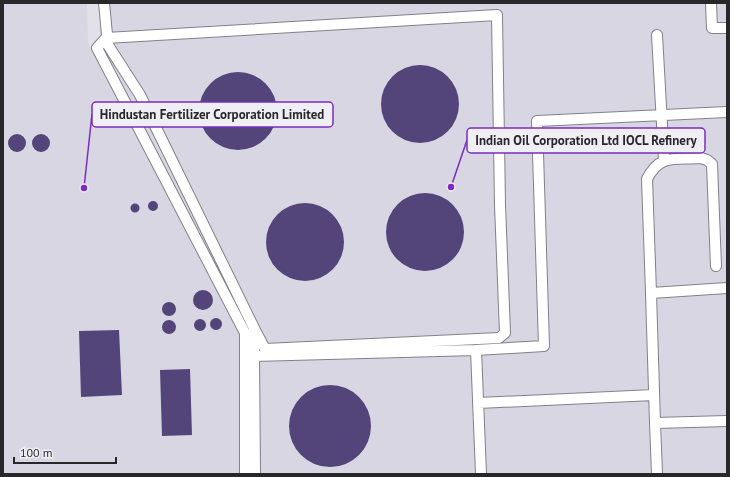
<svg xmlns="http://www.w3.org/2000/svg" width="730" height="477" viewBox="0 0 730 477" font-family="'PT Sans',sans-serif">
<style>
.built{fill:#d8d6e3}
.building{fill:#534579}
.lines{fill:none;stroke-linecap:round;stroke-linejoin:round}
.minor-casing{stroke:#838187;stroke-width:12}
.minor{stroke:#fff;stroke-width:10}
.leader{fill:none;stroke:#7b2cbf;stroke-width:1.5}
.callout-dot{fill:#7b2cbf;stroke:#efeef4;stroke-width:1.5}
.callout{fill:#efeef4;stroke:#7b2cbf;stroke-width:1.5}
.callout-label{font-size:13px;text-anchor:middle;font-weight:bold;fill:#282729}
</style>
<rect width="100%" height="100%" fill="#e2e1e7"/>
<path class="built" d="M 3,3 L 87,3 L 88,43 L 241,334 L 239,474 L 3,474 Z
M 99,3 L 727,3 L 727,474 L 250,474 L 249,332 L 100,42 Z"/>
<path class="building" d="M381 104a39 39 0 1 1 78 0a39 39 0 1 1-78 0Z
M199 111a39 39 0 1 1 78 0a39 39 0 1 1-78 0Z
M8 143a9 9 0 1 1 18 0a9 9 0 1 1-18 0Z
M32 143a9 9 0 1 1 18 0a9 9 0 1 1-18 0Z
M386 232a39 39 0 1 1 78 0a39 39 0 1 1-78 0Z
M148 206a5 5 0 1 1 10 0a5 5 0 1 1-10 0Z
M266 242a39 39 0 1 1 78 0a39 39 0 1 1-78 0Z
M130.5 208a4.5 4.5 0 1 1 9 0a4.5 4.5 0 1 1-9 0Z
M193 300a10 10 0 1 1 20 0a10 10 0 1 1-20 0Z
M162 309a7 7 0 1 1 14 0a7 7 0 1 1-14 0Z
M210 324a6 6 0 1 1 12 0a6 6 0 1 1-12 0Z
M194 325a6 6 0 1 1 12 0a6 6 0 1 1-12 0Z
M162 327a7 7 0 1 1 14 0a7 7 0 1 1-14 0Z
M 119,330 L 122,395 L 81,397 L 79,331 Z
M 190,369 L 192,435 L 162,436 L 160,370 Z
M289 426a41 41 0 1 1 82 0a41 41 0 1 1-82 0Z"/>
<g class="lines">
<g class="minor-casing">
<path id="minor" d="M 104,3 L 108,45 L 140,95 L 254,328 L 254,356
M 711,3 L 712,28 L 727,28
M 657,35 L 664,160
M 651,293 L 647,179 C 660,153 676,160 701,158 L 707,160 L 712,164 L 716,266
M 476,350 L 544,346 L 537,121 L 727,112
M 478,403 L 654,395
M 655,423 L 651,293 L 727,288
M 245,474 L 245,333 L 97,48 L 106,38 L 497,15 L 500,205 L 505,333 L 499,338 L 265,349 L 254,328
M 255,474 L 254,356 L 476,350 L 481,474
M 657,474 L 655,423 L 727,421"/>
</g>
<use href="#minor" class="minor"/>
</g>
<path class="leader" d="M84 188L92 114M451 187L467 140"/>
<g class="callout-dot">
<circle cx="84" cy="188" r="4"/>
<circle cx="451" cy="187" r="4"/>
</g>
<g class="callout">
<rect x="92" y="102" width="241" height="25" rx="4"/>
<rect x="467" y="128" width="238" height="25" rx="4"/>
</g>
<g class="callout-label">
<text x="212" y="119">Hindustan Fertilizer Corporation Limited</text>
<text x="586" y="145">Indian Oil Corporation Ltd IOCL Refinery</text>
</g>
<rect width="730" height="477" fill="none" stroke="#282729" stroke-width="8"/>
<path d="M14 457v6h102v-6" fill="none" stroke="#282729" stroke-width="2"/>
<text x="20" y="457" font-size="12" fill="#282729" stroke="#efeef4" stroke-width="3" paint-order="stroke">100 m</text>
</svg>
